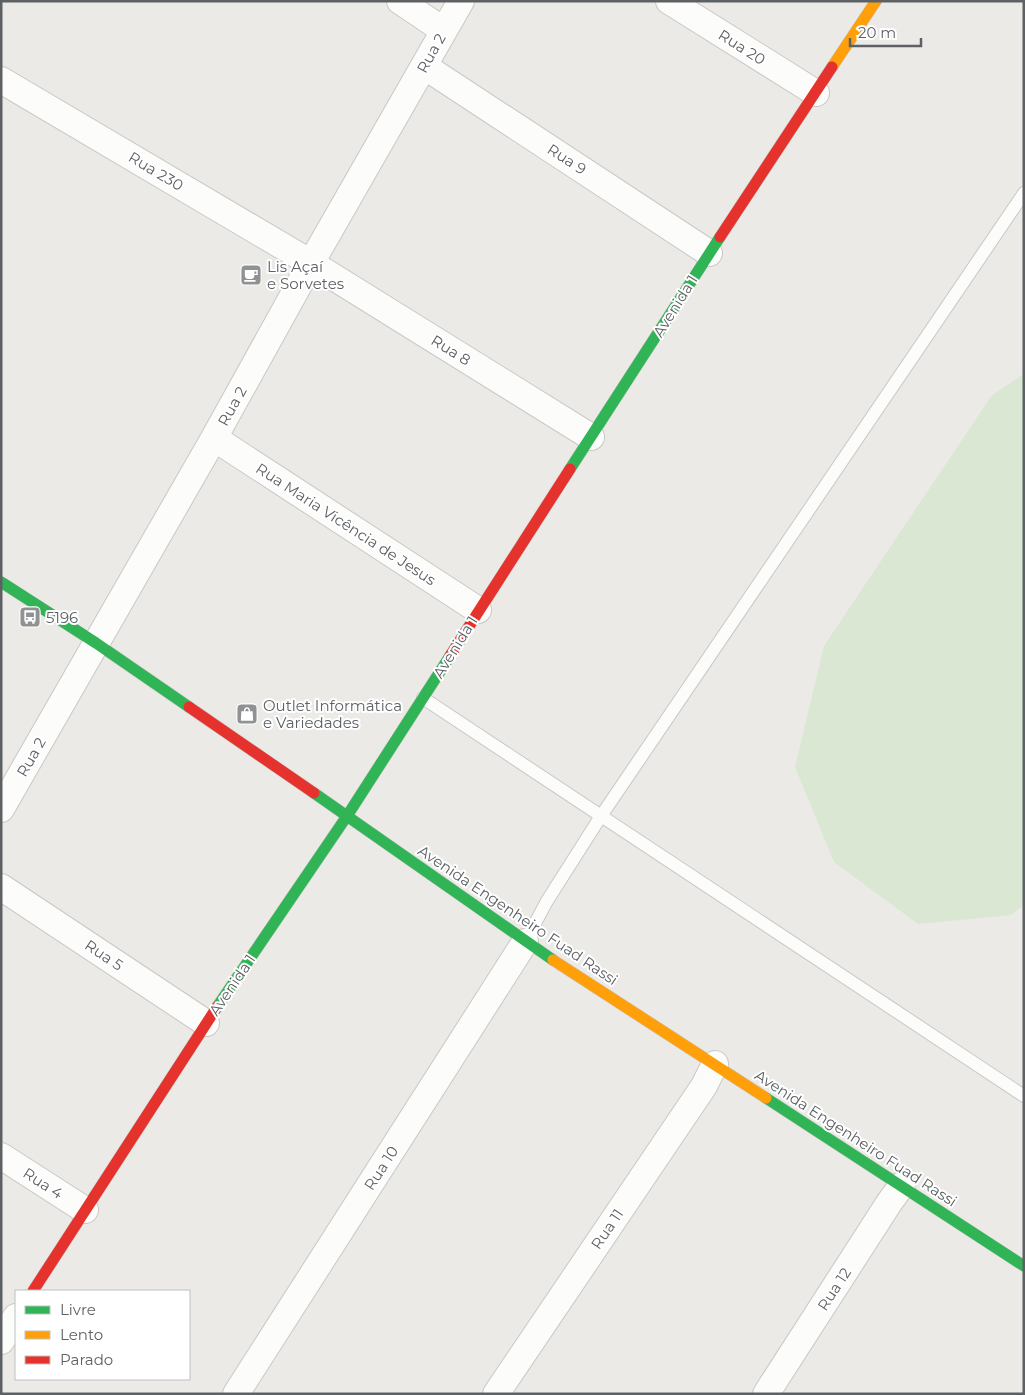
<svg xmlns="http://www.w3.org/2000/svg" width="1025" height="1395" viewBox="0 0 1025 1395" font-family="Montserrat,sans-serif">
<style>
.green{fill:#d9e7d3}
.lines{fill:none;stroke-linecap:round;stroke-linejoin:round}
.lane-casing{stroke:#c8c8c7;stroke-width:14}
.street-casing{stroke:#c8c8c7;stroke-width:28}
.fast-casing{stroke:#c6c7c6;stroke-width:12}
.slow-casing{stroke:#c6c7c6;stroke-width:12}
.jam-casing{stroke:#c6c7c6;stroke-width:12}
.lane{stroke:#fcfcfb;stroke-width:12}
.street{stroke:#fcfcfb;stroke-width:26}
.fast{stroke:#30b455;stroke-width:11}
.slow{stroke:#ff9f0a;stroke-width:11}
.jam{stroke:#e5322d;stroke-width:11}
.labels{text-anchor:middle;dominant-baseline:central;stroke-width:4;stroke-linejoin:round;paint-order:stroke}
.street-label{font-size:15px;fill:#5d6164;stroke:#fff}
.poi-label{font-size:15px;fill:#5d6164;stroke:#fff;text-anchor:start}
</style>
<rect width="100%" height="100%" fill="#eceae7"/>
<path class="green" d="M 1024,374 L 1024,905 L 1011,915 L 918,924 L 834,862 L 795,767 L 824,646 L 992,395 Z"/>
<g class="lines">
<g class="lane-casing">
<path id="lane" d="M 423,698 L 1024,1096
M 525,942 L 547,901 L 601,816 L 1024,193"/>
</g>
<g class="street-casing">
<path id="street" d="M 400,1 L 443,30
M 669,1 L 816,93
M 424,66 L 709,253
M 1,80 L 311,263 L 591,437
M 214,438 L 478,610
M 1,809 L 214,438 L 311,263 L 461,1
M 1,887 L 206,1023
M 1,1156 L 85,1210
M 1,1341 L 16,1317
M 236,1394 L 525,942
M 496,1394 L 704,1086 L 715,1064
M 766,1394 L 889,1203 L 902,1185"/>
</g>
<g class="fast-casing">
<path id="fast" d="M 570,469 L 720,237
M 1,582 L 96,643 L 189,707
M 314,793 L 553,960
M 217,1007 L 347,816 L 450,656
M 766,1098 L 1024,1266"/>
</g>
<g class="slow-casing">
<path id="slow" d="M 832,67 L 876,1
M 553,960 L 766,1098"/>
</g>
<g class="jam-casing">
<path id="jam" d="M 720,237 L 832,67
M 450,656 L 570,469
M 189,707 L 314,793
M 33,1291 L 217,1007"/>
</g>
<use href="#lane" class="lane"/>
<use href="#street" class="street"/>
<use href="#fast" class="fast"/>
<use href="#slow" class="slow"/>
<use href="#jam" class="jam"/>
</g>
<defs>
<g id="cafe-square" transform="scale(1.125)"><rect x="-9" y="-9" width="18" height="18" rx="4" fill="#8f9192" stroke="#fff"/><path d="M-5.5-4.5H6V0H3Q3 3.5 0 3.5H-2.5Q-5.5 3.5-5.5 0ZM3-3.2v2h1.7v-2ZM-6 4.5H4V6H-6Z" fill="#fff"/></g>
<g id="bus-square" transform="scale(1.125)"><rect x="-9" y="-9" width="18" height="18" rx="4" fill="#8f9192" stroke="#fff"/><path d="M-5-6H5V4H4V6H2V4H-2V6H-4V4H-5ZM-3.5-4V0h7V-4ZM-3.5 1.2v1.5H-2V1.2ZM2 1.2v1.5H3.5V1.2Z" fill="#fff"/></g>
<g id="shop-square" transform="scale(1.125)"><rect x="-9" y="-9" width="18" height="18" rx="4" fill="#8f9192" stroke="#fff"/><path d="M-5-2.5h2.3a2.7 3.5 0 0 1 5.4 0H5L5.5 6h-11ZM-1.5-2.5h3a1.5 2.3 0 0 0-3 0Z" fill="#fff"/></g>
</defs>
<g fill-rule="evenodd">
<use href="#cafe-square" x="251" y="275"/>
<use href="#bus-square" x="30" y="617"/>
<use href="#shop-square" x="247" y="714"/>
</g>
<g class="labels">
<g class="street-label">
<text transform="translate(742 47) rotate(32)">Rua 20</text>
<text transform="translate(431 53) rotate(-61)">Rua 2</text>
<text transform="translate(567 159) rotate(33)">Rua 9</text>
<text transform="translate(156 171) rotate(31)">Rua 230</text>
<text transform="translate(675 306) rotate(-58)">Avenida 1</text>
<text transform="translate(451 350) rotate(32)">Rua 8</text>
<text transform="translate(232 406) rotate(-61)">Rua 2</text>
<text transform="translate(346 524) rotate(33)">Rua Maria Vicência de Jesus</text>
<text transform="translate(455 647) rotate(-58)">Avenida 1</text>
<text transform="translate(31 757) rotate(-60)">Rua 2</text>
<text transform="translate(518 915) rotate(34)">Avenida Engenheiro Fuad Rassi</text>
<text transform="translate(104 955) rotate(34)">Rua 5</text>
<text transform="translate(232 985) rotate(-56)">Avenida 1</text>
<text transform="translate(856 1138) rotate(33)">Avenida Engenheiro Fuad Rassi</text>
<text transform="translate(381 1168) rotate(-57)">Rua 10</text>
<text transform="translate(43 1183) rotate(33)">Rua 4</text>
<text transform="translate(607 1229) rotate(-56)">Rua 11</text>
<text transform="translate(834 1289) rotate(-57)">Rua 12</text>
</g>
<g class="poi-label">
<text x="267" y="266">Lis Açaí<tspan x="267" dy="17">e Sorvetes</tspan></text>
<text x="46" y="617">5196</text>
<text x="263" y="705">Outlet Informática<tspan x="263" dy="17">e Variedades</tspan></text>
</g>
</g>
<rect width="1025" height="1395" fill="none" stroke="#5d6164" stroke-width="5"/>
<rect x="15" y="1290" width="175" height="90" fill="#ffffff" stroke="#bec0c1"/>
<rect x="25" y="1306" width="25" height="8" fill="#30b455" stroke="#bec0c1"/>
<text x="60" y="1315" font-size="15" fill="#5d6164">Livre</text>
<rect x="25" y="1331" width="25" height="8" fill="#ff9f0a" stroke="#bec0c1"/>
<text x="60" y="1340" font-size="15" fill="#5d6164">Lento</text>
<rect x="25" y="1356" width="25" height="8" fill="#e5322d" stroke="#bec0c1"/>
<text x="60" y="1365" font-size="15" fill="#5d6164">Parado</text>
<path d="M850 38v8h71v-8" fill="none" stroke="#5d6164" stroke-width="2.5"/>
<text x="858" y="38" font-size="15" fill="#5d6164" stroke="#ffffff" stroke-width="4" paint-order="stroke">20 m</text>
</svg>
